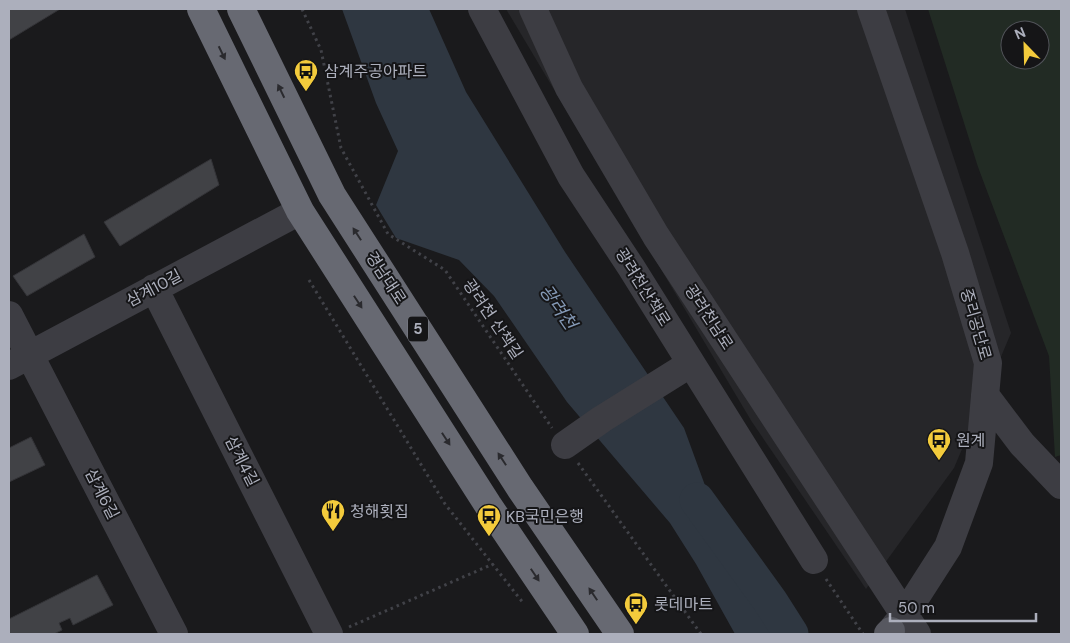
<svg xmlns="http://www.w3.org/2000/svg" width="1070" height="643" viewBox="0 0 1070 643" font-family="'DM Sans','Noto Sans KR',sans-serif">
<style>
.built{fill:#262629}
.green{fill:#222b24;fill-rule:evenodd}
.water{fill:#2f3741}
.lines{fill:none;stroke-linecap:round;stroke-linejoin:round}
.river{stroke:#2f3741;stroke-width:35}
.building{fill:#414246;stroke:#343438}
.path{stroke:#414248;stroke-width:3;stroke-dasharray:2.5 4;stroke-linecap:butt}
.minor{stroke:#3d3d43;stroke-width:28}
.major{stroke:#575860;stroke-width:28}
.highway{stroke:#676972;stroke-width:28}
.oneway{fill:#2a2a2e}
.labels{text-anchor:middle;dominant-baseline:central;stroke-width:4;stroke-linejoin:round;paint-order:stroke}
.shield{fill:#151517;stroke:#7f818a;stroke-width:1}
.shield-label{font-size:15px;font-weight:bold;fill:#acafbc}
.poi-label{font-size:16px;fill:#acafbc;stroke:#151517;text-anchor:start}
.street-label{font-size:16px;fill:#acafbc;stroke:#151517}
.water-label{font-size:18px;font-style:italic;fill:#8499b6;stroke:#151517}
</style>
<rect width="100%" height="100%" fill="#1a1a1c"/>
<path class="built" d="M 506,9 L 905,9 L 1011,333 L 954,468 L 866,589 L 752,422 Z"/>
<path class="green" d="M 928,9 L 1061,9 L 1061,455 L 1055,457 L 1049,356 L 978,167 ZM 1010,30 L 1040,30 L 1040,60 L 1010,60 Z"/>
<path class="water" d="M 342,9 L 429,9 L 466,92 L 565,252 L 684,428 L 736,570 L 769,612 L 801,634 L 735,634 L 696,564 L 670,523 L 567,402 L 494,296 L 459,260 L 396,238 L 376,205 L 398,151 L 376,103 Z"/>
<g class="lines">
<path class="river" d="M 697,500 L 770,601 L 791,634"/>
</g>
<path class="building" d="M 9,9 L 60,9 L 9,40 Z
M 211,159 L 219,185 L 120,246 L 104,222 Z
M 84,234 L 95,257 L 27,296 L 13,276 Z
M 31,437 L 45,465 L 9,482 L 9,448 Z
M 97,575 L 113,605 L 73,625 L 70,618 L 59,623 L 62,630 L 54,634 L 9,634 L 9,619 Z"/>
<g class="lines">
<path class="path" d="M 302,9 L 321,50 L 341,148 L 388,234 L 445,270 L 552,428
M 309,280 L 445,504 L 524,604
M 578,463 L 701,634
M 826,579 L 863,634
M 349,627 L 493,564"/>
<path class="minor" d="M 482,9 L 571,176 L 631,267 L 814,560
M 533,9 L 569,88 L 656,236 L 917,634
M 871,9 L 955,253 L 988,363 L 979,463 L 948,547 L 905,614 L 895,626
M 154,288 L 329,634
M 9,315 L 174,634
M 9,366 L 300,211
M 985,395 L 1022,444 L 1061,485
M 565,445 L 602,419 L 690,364"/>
<path class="major" d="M 888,634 L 891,631"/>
<path class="highway" d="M 201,9 L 300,211 L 488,505 L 575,634
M 241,9 L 332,195 L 520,488 L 620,634"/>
</g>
<defs><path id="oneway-solid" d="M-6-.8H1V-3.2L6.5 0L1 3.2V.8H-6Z" transform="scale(1.25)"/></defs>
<g class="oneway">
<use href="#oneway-solid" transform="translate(222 53) rotate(64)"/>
<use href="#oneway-solid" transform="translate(281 91) rotate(-116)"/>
<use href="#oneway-solid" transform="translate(357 234) rotate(-123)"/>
<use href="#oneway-solid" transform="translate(358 302) rotate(57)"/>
<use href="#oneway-solid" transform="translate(446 439) rotate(57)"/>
<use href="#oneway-solid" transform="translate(502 459) rotate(-123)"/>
<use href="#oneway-solid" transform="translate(535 575) rotate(56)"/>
<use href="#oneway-solid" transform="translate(593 594) rotate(-124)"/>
</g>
<defs>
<g id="bus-pin" transform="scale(1.25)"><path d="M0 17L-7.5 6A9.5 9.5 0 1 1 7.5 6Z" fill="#f3cb3c" stroke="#151517"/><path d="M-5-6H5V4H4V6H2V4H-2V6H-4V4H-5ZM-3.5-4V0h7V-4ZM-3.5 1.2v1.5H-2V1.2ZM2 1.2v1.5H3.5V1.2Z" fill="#111"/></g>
<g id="restaurant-pin" transform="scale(1.25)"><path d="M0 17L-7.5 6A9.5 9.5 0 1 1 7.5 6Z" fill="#f3cb3c" stroke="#151517"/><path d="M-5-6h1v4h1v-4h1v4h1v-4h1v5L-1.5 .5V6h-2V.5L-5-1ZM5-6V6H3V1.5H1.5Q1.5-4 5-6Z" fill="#111"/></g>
</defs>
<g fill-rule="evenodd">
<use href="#bus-pin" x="306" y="71"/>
<use href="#bus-pin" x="939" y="440"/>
<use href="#restaurant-pin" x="333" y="511"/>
<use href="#bus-pin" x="489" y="516"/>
<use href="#bus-pin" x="636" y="604"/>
</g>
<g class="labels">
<rect class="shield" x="408" y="316.5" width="20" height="25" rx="4"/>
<g class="shield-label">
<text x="418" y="329">5</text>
</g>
<g class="poi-label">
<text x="324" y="71">삼계주공아파트</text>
<text x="956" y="440">원계</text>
<text x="350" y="511">청해횟집</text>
<text x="506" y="516">KB국민은행</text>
<text x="654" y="604">롯데마트</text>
</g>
<g class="street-label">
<text transform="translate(386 278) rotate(57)">경남대로</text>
<text transform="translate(643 287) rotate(58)">광려천산책로</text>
<text transform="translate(154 288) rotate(-28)">삼계10길</text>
<text transform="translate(709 317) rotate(57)">광려천남로</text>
<text transform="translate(493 319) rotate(56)">광려천 산책길</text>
<text transform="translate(976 324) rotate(74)">중리공단로</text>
<text transform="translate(242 461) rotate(63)">삼계4길</text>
<text transform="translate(102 494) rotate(63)">삼계6길</text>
</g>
<g class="water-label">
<text transform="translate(558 307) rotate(55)">광려천</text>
</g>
</g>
<rect width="1070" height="643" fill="none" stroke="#acafbc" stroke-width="20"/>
<g transform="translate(1025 45) rotate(337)"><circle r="24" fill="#151517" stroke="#515359"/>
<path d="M0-4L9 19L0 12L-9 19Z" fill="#f3cb3c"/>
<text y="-8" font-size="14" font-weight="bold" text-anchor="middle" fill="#acafbc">N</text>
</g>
<path d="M890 613v8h146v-8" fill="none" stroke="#acafbc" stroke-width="2.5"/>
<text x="898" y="613" font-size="15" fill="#acafbc" stroke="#151517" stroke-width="4" paint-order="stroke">50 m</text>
</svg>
